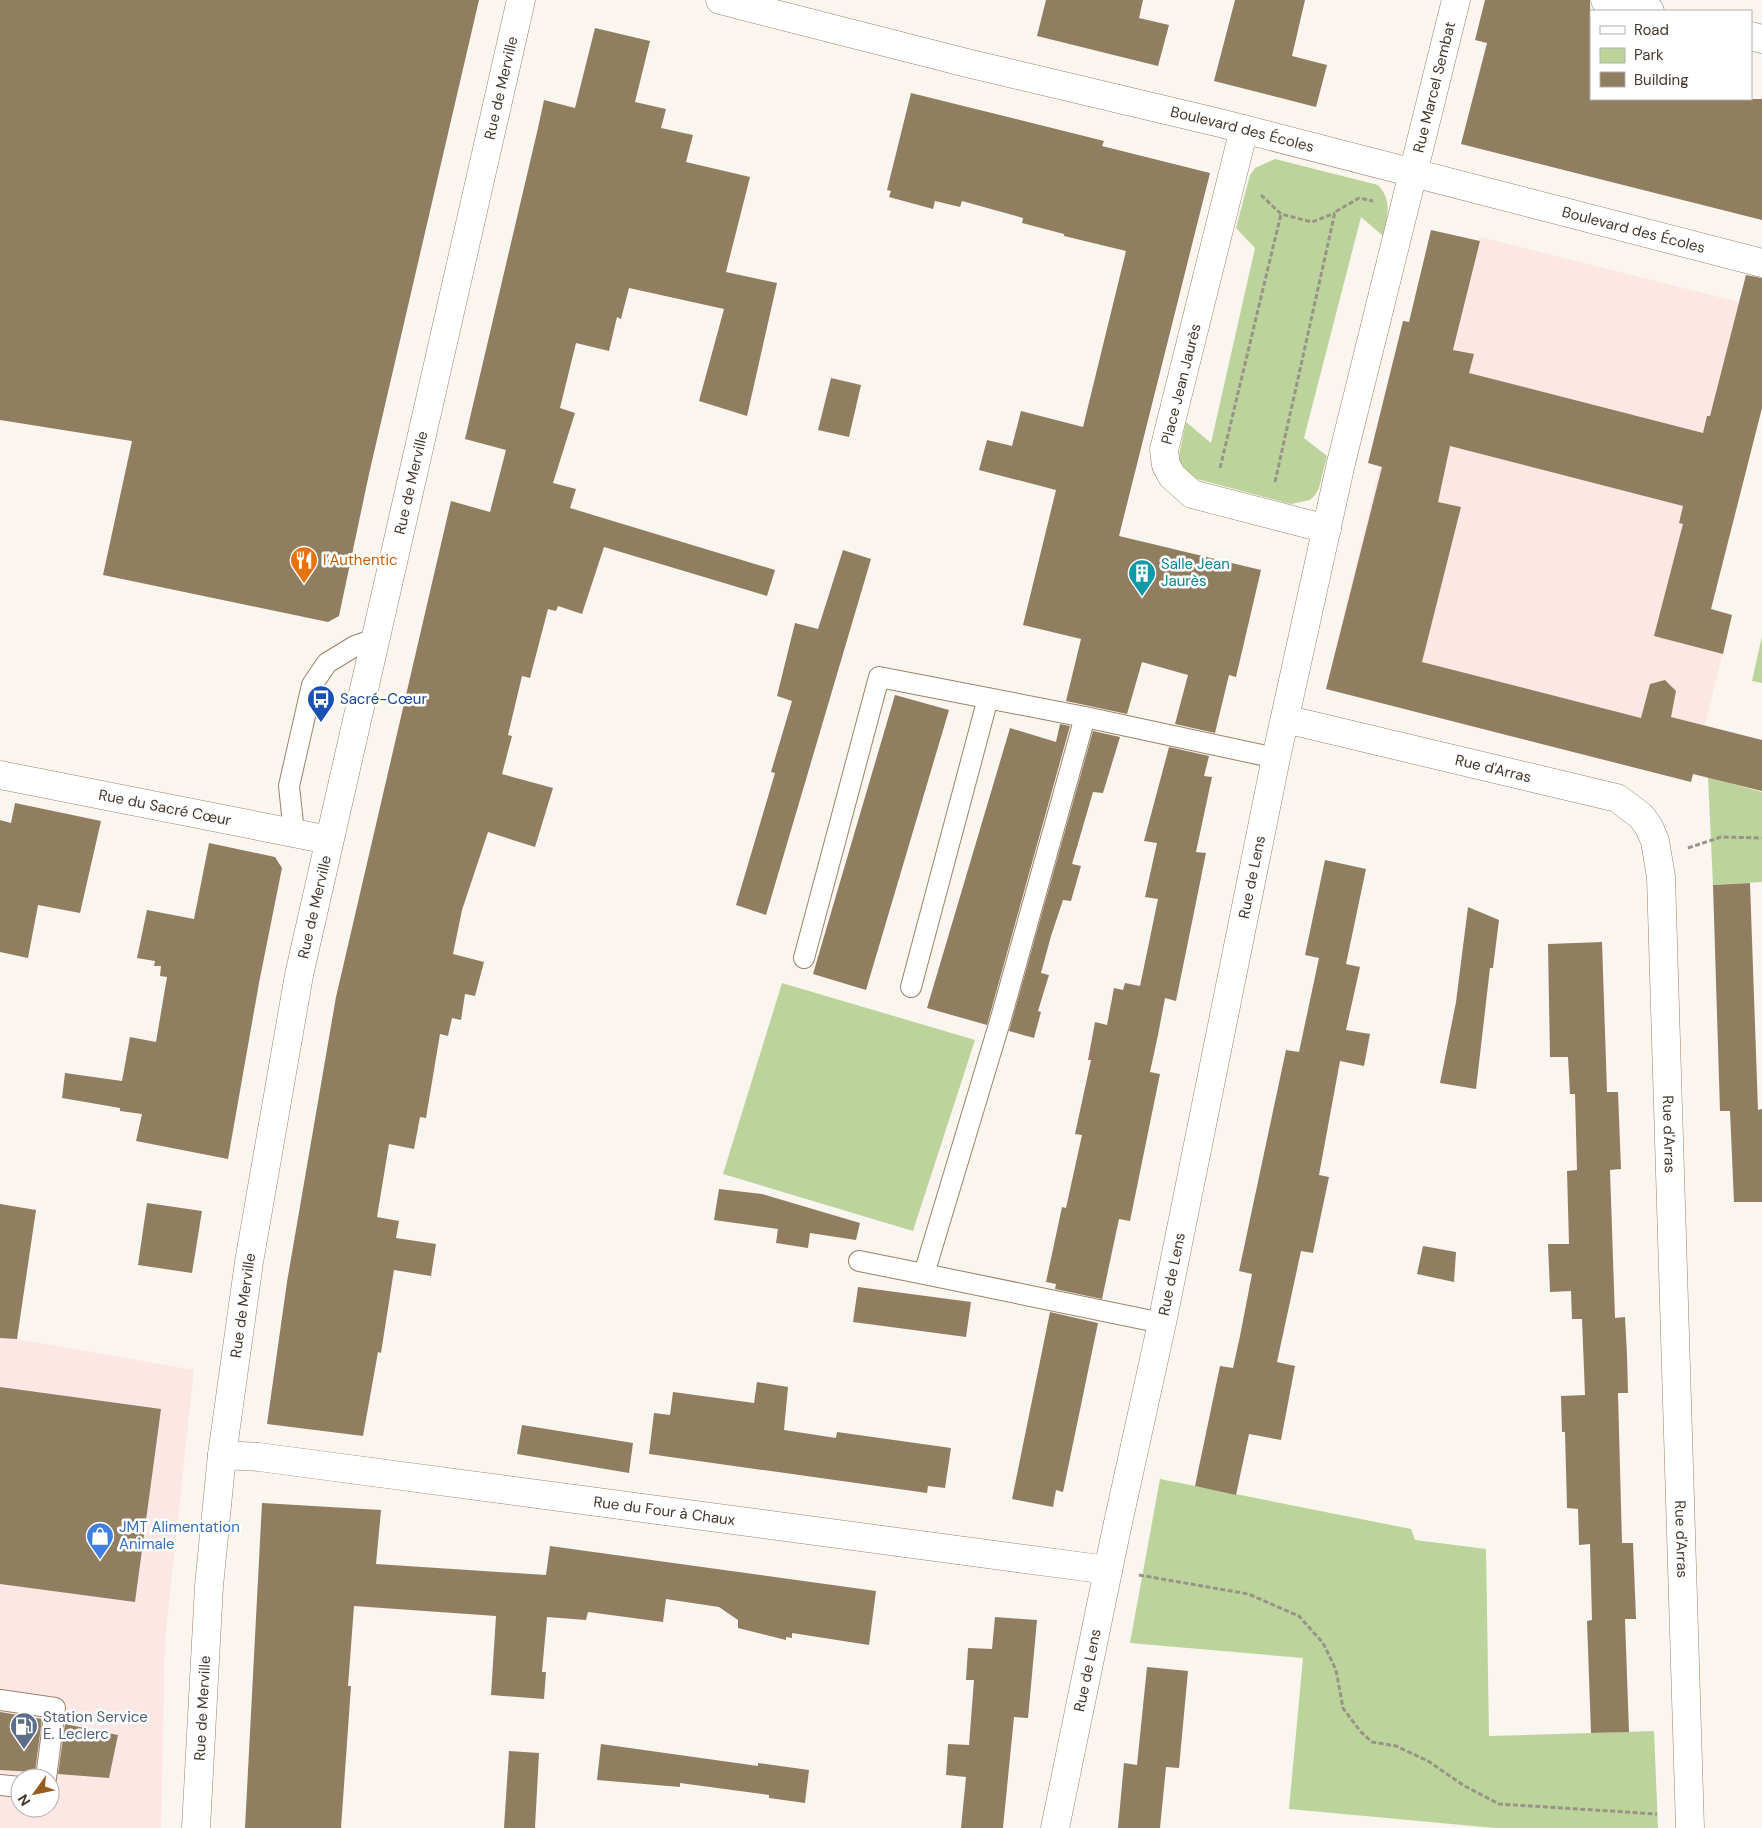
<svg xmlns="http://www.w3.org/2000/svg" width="1762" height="1828" viewBox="0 0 1762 1828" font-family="'DM Sans',sans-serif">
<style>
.commercial{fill:#fce7e5;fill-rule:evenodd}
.education{fill:#fce7e2}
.green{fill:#bcd49b}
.building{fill:#917e60}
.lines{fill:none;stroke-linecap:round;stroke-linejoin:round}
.lane-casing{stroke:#9c8268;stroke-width:22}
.street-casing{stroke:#9c8268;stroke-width:29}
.secondary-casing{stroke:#9c8268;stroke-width:29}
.path{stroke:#9b9289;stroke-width:3;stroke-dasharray:5 2.5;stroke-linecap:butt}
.lane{stroke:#fff;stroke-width:20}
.street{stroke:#fff;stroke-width:28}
.secondary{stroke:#fff;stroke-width:28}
.labels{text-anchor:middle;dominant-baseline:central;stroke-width:5;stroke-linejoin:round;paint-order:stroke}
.street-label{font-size:15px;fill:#43372c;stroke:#fff}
.food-label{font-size:15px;fill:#c56008;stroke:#fff;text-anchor:start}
.culture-label{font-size:15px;fill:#0d838f;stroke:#fff;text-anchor:start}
.transit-label{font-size:15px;fill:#164399;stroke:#fff;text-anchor:start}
.shop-label{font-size:15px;fill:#366cbe;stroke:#fff;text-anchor:start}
.service-label{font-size:15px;fill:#4e5e75;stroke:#fff;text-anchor:start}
</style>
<rect width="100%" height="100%" fill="#fbf5f0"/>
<path class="commercial" d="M 0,1336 L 194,1370 L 165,1640 L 161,1828 L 0,1828 ZM 20,1778 L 50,1778 L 50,1808 L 20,1808 Z"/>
<path class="education" d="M 1481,237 L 1762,308 L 1762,408 L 1711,609 L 1732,615 L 1691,782 L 1326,689 L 1380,466 L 1423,479 Z"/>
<path class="green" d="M 1275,159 L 1378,185 C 1393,201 1387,217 1383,236 L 1361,217 L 1304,438 L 1327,456 L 1319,488 L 1315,495 L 1310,500 L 1291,504 L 1193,478 L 1180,465 L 1179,455 L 1186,422 L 1211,443 L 1255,248 L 1236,228 L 1250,175 L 1255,168 Z
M 1762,636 L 1762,683 L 1752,681 Z
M 1708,777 L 1762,792 L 1762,882 L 1713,885 Z
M 782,983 L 975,1040 L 913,1231 L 723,1174 Z
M 1160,1479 L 1411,1529 L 1415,1540 L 1486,1549 L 1489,1736 L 1654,1731 L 1658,1828 L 1495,1828 L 1289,1809 L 1303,1658 L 1130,1643 Z"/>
<path class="building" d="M 0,0 L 479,0 L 369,474 L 339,616 L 328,622 L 103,575 L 132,441 L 0,420 Z
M 1046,0 L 1143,0 L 1139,18 L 1169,25 L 1158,66 L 1037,36 Z
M 1235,0 L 1305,0 L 1292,56 L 1327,65 L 1316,107 L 1214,81 Z
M 1485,0 L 1590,0 L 1591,99 L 1762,99 L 1762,220 L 1461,144 L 1487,43 L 1475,40 Z
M 595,28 L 650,41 L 635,102 L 666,109 L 661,128 L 693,135 L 686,162 L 750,177 L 726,272 L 777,283 L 747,416 L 699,401 L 724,309 L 629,288 L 621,319 L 617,317 L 609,351 L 576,343 L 560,408 L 575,413 L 553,483 L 576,489 L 570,508 L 775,570 L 767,596 L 604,547 L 582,614 L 558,606 L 556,611 L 548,609 L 530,678 L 522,676 L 508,735 L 512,736 L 502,774 L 553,788 L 535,847 L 488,832 L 462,910 L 453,954 L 484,962 L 475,996 L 465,994 L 461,1020 L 452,1018 L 448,1036 L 440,1034 L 426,1118 L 420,1117 L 414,1149 L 389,1144 L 377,1217 L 399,1221 L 396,1238 L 436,1244 L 431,1276 L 394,1270 L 381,1353 L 378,1352 L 363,1436 L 267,1424 L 287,1282 L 336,997 L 451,501 L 490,512 L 506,450 L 465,439 L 538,128 L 544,100 L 575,108 Z
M 911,93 L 1104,141 L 1102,146 L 1210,173 L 1119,536 L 1261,570 L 1236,677 L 1229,675 L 1215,733 L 1175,724 L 1188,675 L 1142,662 L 1127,714 L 1066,701 L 1081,639 L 1023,625 L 1056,490 L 979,470 L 987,440 L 1012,446 L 1021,411 L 1083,427 L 1126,251 L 1064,236 L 1064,234 L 1022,223 L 1023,218 L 962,201 L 960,207 L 935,201 L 933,209 L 889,197 L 891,191 L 887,190 Z
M 1431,230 L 1480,241 L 1453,350 L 1474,354 L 1469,373 L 1703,433 L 1707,416 L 1710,416 L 1746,275 L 1762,278 L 1762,408 L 1711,609 L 1732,615 L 1723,654 L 1654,636 L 1683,524 L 1679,523 L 1683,506 L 1450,446 L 1438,502 L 1461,507 L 1422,662 L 1641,718 L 1650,684 L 1665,680 L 1676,691 L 1671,717 L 1762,740 L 1762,791 L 1693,774 L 1691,782 L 1326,689 L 1382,467 L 1368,463 L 1403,321 L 1409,322 Z
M 831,378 L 861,385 L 849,437 L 818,430 Z
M 843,550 L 871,559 L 766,915 L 736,905 L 775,773 L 771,772 L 792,701 L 777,696 L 795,623 L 818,629 Z
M 895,695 L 949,710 L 866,990 L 813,974 Z
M 1060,724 L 1070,726 L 987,1025 L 927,1008 L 1010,728 L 1056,742 Z
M 1093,731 L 1120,737 L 1103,793 L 1093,792 L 1072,864 L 1081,866 L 1071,901 L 1063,900 L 1051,936 L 1041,973 L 1049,975 L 1038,1011 L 1041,1012 L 1034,1038 L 1009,1031 Z
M 1169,747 L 1209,756 L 1204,776 L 1212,777 L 1196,852 L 1206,853 L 1176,1001 L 1165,998 L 1158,1035 L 1150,1072 L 1160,1074 L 1130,1221 L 1119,1219 L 1102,1299 L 1055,1289 L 1056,1284 L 1046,1282 L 1062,1207 L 1066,1208 L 1082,1135 L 1075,1134 L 1091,1060 L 1088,1060 L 1095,1022 L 1107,1025 L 1114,988 L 1123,990 L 1125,983 L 1140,986 L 1158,899 L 1145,897 L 1157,843 L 1144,841 Z
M 15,803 L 101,821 L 80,913 L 38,905 L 28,958 L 0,952 L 0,820 L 11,823 Z
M 209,843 L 275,857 L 282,868 L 259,983 L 228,1159 L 136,1141 L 142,1114 L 120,1111 L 120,1108 L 62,1098 L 65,1073 L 122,1081 L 130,1037 L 156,1042 L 167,977 L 160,976 L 161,966 L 154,966 L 155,961 L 137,958 L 147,910 L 194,919 Z
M 1325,860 L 1366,869 L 1346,964 L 1360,967 L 1346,1030 L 1370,1034 L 1364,1066 L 1340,1061 L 1319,1175 L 1329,1177 L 1313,1253 L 1301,1251 L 1277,1362 L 1295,1366 L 1281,1440 L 1249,1434 L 1236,1495 L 1195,1486 L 1220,1366 L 1233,1368 L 1240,1336 L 1252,1274 L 1239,1271 L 1286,1050 L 1299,1052 L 1319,958 L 1305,955 Z
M 1750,883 L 1758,1110 L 1762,1109 L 1762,1202 L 1734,1202 L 1730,1111 L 1720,1111 L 1713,885 Z
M 1468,907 L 1499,920 L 1493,968 L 1490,968 L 1476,1089 L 1440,1083 L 1456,1002 Z
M 1602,942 L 1607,1092 L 1618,1092 L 1621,1169 L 1610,1170 L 1615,1318 L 1625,1317 L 1627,1355 L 1628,1393 L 1618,1393 L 1622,1543 L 1633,1543 L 1636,1619 L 1625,1619 L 1629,1732 L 1591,1733 L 1587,1621 L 1592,1620 L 1590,1544 L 1579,1545 L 1578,1509 L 1567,1508 L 1565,1432 L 1562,1432 L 1561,1396 L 1585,1395 L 1582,1319 L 1572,1319 L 1571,1291 L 1550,1292 L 1548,1244 L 1569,1244 L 1567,1171 L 1577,1170 L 1575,1094 L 1570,1094 L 1568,1057 L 1550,1057 L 1548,944 Z
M 719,1189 L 762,1194 L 860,1223 L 856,1240 L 810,1233 L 808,1248 L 776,1243 L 778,1229 L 714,1220 Z
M 147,1203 L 202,1211 L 192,1273 L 138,1265 Z
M 0,1204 L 36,1210 L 17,1339 L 0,1338 Z
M 1423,1246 L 1456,1252 L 1454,1282 L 1417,1274 Z
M 858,1287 L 971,1302 L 966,1337 L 853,1322 Z
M 1050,1312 L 1098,1323 L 1063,1492 L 1056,1490 L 1053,1507 L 1012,1499 Z
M 757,1382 L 788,1387 L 784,1430 L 836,1438 L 837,1432 L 951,1448 L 945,1488 L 928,1486 L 927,1493 L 649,1454 L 654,1413 L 670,1415 L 673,1392 L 754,1403 Z
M 0,1387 L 161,1409 L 135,1602 L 0,1584 Z
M 522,1425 L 633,1443 L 629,1473 L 517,1454 Z
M 262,1503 L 381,1510 L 376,1564 L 546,1575 L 550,1546 L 876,1591 L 869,1645 L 792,1633 L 792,1638 L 786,1637 L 786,1640 L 738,1628 L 738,1620 L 719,1607 L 666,1599 L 663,1622 L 588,1612 L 586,1620 L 547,1617 L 542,1672 L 546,1672 L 544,1699 L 491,1695 L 496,1616 L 354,1606 L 348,1686 L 351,1686 L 341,1828 L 245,1828 Z
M 995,1617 L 1037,1620 L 1028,1718 L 1014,1717 L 1003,1828 L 961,1828 L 966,1777 L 946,1775 L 948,1744 L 969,1745 L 974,1680 L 966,1680 L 968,1648 L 992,1649 Z
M 1147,1667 L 1188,1671 L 1179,1768 L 1166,1767 L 1160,1828 L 1118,1828 L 1124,1763 L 1137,1765 Z
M 0,1712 L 42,1719 L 35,1772 L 0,1770 Z
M 65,1724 L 118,1735 L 109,1778 L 58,1774 Z
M 601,1744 L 758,1766 L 758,1763 L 809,1770 L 805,1803 L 769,1798 L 769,1795 L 680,1783 L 680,1787 L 597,1780 Z
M 509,1751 L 539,1753 L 535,1828 L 504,1828 Z"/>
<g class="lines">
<g class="lane-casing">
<path id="lane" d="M 294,833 L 289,786 L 312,685 L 327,663 L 355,646 L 375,639
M 804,958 L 879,677 L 1085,717
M 911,987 L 988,698
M 859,1261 L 924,1274
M 1162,1323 L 924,1274 L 1001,1018 L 1085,717 L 1276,758
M 0,1700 L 55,1708 L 46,1778
M 0,1785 L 20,1787"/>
</g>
<g class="street-casing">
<g id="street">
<path id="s1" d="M 720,0 L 967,63 L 1220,123 L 1762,263"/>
<path d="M 1605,0 L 1650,11"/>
<path d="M 1751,36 L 1762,39"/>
<path d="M 1244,129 L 1164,450 L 1166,465 L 1172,476 L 1192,494 L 1327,529"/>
<path id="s2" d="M 1285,719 L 1617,798 L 1641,816 L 1649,827 L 1655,841 L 1661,877 L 1690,1828"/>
<path id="s3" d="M 0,775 L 329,840"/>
<path id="s4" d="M 222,1455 L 259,1457 L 1108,1570"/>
<path id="s5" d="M 1055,1828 L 1116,1532 L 1162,1323 L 1276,758 L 1341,463 L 1456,0"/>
</g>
</g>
<g class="secondary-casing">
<g id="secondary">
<path id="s6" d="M 196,1828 L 209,1586 L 222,1455 L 249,1262 L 299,975 L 521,0"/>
</g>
</g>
<path class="path" d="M 1261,195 L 1281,214 L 1312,222 L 1335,213
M 1220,468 L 1281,214
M 1275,482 L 1335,212 L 1359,198 L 1373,201
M 1688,848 L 1721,837 L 1762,838
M 1139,1575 L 1248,1594 L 1299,1616 L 1323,1643 L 1336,1670 L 1343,1708 L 1360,1731 L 1372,1742 L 1396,1746 L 1428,1761 L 1463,1785 L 1499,1804 L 1657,1814"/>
<use href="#lane" class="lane"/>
<use href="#street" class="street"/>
<use href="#secondary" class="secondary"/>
</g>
<defs>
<g id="restaurant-pin" transform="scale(1.4375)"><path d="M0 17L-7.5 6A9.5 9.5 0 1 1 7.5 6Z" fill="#e8710a" stroke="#fff"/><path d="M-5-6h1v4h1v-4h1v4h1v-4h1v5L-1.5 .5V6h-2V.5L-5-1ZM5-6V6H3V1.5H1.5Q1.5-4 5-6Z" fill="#fff"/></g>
<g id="building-pin" transform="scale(1.4375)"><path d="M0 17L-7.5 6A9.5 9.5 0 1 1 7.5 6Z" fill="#0f9aa8" stroke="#fff"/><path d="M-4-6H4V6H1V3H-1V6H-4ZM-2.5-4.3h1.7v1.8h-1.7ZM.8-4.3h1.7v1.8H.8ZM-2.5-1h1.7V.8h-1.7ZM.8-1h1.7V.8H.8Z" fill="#fff"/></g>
<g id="bus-pin" transform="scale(1.4375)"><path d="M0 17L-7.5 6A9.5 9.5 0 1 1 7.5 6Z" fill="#1a4fb4" stroke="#fff"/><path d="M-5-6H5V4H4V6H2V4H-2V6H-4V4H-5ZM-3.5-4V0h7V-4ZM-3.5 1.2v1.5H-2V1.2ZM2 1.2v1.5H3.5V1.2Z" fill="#fff"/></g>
<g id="shop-pin" transform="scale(1.4375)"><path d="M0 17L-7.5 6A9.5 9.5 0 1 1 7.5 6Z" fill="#3f7fe0" stroke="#fff"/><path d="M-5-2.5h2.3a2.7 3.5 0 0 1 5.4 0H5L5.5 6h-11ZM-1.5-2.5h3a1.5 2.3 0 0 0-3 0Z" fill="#fff"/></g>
<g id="fuel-pin" transform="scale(1.4375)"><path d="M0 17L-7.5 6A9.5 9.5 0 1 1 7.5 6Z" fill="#5c6f8a" stroke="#fff"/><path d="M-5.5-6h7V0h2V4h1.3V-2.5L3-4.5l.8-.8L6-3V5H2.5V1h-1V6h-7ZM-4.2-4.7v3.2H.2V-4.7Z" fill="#fff"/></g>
</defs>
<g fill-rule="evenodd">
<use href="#restaurant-pin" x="304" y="560"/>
<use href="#building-pin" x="1142" y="573"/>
<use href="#bus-pin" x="321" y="699"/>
<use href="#shop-pin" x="100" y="1536"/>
<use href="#fuel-pin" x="24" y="1726"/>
</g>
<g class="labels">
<g class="street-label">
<text stroke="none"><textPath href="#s5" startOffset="1782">Rue Marcel Sembat</textPath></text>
<text stroke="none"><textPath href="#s6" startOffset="1770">Rue de Merville</textPath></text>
<text stroke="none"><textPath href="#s1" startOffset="538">Boulevard des Écoles</textPath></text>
<text stroke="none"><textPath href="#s1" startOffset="942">Boulevard des Écoles</textPath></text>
<text transform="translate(1181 384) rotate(-76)">Place Jean Jaurès</text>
<text stroke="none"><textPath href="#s6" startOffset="1365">Rue de Merville</textPath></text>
<text stroke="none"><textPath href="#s2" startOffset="214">Rue d'Arras</textPath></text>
<text stroke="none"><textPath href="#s3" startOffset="168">Rue du Sacré Cœur</textPath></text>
<text stroke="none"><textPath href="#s5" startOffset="971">Rue de Lens</textPath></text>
<text stroke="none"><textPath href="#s6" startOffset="930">Rue de Merville</textPath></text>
<text stroke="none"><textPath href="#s2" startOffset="694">Rue d'Arras</textPath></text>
<text stroke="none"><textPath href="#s5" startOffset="566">Rue de Lens</textPath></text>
<text stroke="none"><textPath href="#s6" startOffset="525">Rue de Merville</textPath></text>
<text stroke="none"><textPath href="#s4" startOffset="446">Rue du Four à Chaux</textPath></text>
<text stroke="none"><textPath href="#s2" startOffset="1099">Rue d'Arras</textPath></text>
<text stroke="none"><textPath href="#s5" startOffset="161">Rue de Lens</textPath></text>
<text stroke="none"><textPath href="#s6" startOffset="120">Rue de Merville</textPath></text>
</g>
<g class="food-label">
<text x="323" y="560">l’Authentic</text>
</g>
<g class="culture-label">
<text x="1161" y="564">Salle Jean<tspan x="1161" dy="17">Jaurès</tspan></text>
</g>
<g class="transit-label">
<text x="340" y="699">Sacré-Cœur</text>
</g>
<g class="shop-label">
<text x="119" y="1527">JMT Alimentation<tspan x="119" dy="17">Animale</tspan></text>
</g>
<g class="service-label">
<text x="43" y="1717">Station Service<tspan x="43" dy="17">E. Leclerc</tspan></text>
</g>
</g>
<rect x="1590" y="10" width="162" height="90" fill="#ffffff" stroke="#b4afab"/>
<rect x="1600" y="26" width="25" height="8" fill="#ffffff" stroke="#b4afab"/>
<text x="1634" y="35" font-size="15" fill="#43372c">Road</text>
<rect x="1600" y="48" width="25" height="15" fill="#bcd49b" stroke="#b4afab"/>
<text x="1634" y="60" font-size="15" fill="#43372c">Park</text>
<rect x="1600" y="72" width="25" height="15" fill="#917e60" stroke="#b4afab"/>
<text x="1634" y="85" font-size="15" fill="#43372c">Building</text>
<g transform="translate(35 1793) rotate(237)"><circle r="24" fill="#ffffff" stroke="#b4afab"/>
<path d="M0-4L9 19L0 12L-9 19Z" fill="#985c1e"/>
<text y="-8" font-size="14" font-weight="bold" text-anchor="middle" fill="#43372c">N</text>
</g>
</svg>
